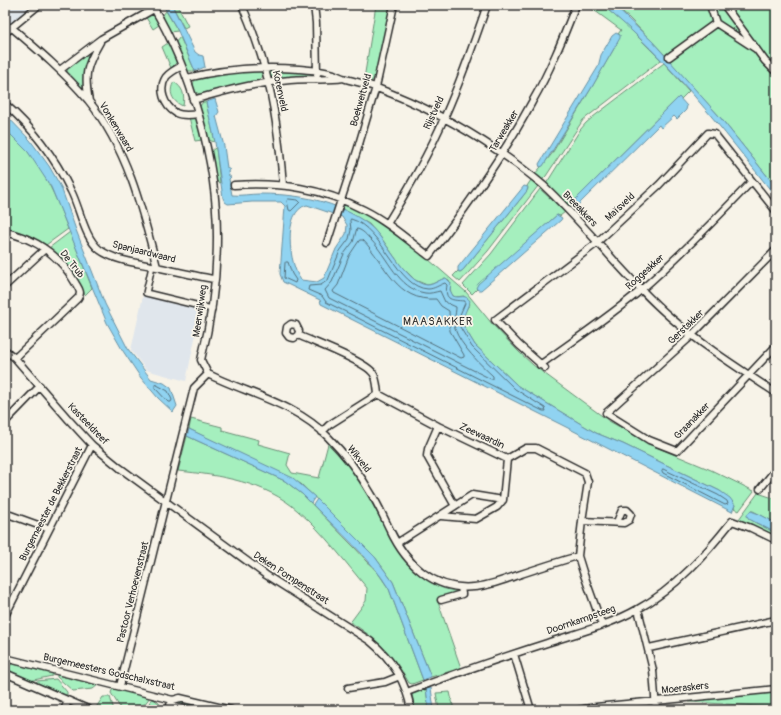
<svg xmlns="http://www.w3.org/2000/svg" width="781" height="715" viewBox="0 0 781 715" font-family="Pangolin,sans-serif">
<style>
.built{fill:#e0e6ec}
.green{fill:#a5efbe;stroke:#688d74}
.water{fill:#90d3f1;stroke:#6890a2;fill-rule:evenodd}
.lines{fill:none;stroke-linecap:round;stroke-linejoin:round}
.shore{stroke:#536e7a;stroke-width:1}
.pedestrian-casing{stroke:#2b2b2b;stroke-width:8}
.minor-casing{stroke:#2b2b2b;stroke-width:9}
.pedestrian{stroke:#f7f3e8;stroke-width:5}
.minor{stroke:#f7f3e8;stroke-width:6}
.labels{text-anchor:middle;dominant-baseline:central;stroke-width:3.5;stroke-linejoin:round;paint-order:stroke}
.street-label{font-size:10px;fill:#2b2b2b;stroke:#f7f3e8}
.neighbourhood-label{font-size:11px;letter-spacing:1px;fill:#2b2b2b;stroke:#f7f3e8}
</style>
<rect width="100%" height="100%" fill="#f7f3e8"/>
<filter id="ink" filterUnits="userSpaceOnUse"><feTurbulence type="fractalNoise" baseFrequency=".025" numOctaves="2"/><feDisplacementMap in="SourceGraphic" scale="8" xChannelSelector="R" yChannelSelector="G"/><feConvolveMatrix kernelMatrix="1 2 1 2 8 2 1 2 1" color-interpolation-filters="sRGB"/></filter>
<g filter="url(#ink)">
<path class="built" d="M 5,5 L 34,5 L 5,29 Z
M 143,296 L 201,310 L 186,381 L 146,370 L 131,350 Z"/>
<path class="green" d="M 177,5 L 188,26 L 184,28 L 173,7 Z
M 376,5 L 391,5 L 375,77 L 371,82 L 364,79 Z
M 587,5 L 602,5 L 625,24 L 661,60 L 583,120 L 546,176 L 542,180 L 535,174 L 551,155 L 592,87 L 616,45 L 620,35 L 618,34 L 621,30 Z
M 613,5 L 708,5 L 713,22 L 666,56 L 629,18 Z
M 712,5 L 722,5 L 750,44 L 719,22 Z
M 727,5 L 776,5 L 776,69 L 767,59 Z
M 166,11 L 178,31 L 170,32 L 162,16 Z
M 150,14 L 155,16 L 159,25 L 153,29 L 145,16 Z
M 717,27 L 756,53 L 776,76 L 776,187 L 719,116 L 668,60 L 713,28 Z
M 180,37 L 195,71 L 187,71 L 175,43 Z
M 168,43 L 177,62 L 171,68 L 162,47 Z
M 88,52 L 89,55 L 84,71 L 85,88 L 82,89 L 68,74 L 67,71 L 68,67 Z
M 664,63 L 689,91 L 681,99 L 679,97 L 576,199 L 575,203 L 570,207 L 546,184 L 580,130 L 586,123 L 593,117 Z
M 262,71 L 262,77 L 258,80 L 202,95 L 195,92 C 193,88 192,84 195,80 C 202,72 250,71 262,71 Z
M 268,71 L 313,73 L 313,74 L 306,77 L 274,78 L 269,75 Z
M 174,82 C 183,88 185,94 183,106 C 172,102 168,91 174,82 Z
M 203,102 L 206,102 L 215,142 L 208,140 L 199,107 Z
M 189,117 L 194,117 L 197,119 L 202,140 L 195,141 Z
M 5,129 C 39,157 53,189 68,229 L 46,245 L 28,235 L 5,228 Z
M 215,148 L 216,148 L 220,183 L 215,180 L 210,152 Z
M 531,180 L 538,186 L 488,251 L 460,282 L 453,276 L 458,271 L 460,272 L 463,270 L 523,196 L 528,189 L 527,186 Z
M 540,189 L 565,212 L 560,216 L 557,215 L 476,288 L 477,289 L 472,294 L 463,285 L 491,254 Z
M 342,202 L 369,216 L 384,225 L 428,259 L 466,292 L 493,325 L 519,352 L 533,365 L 583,402 L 609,421 L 656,447 L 711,470 L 754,491 L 739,511 L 734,508 L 735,505 L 720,491 L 623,444 L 596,433 L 518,386 L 475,345 L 464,327 L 463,318 L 465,311 L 470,304 L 464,296 L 455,297 C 447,293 453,286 449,280 L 445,278 L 432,284 L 427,285 L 415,280 L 401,266 L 382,239 L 369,224 L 340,208 Z
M 70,232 L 92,288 L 85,295 C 76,276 65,261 49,248 Z
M 191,419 L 222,427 L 222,430 L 259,440 L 258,444 L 290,453 L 287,465 L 292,473 L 319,478 L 328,444 C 343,459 357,475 367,494 C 391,536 407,589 464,592 L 438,602 L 461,668 L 431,677 L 393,582 L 375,557 L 340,522 L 301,484 L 189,429 Z
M 187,436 L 285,481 L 302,494 L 355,548 L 378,573 L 389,589 L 423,680 L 412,684 L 409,683 C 395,657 375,637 350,622 L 352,620 L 366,601 L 367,588 C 345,562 324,533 298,511 C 266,482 219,475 178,471 Z
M 758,493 L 776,499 L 776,523 L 753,511 L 751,511 L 747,516 L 754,522 L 776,533 L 776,538 L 739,522 L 739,519 Z
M 13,664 L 53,674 L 52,676 L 29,681 L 5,670 L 5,667 Z
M 57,675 L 98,685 L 93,689 L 73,691 L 57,677 Z
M 56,679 L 67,692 L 67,696 L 35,683 L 37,681 Z
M 428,685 L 428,688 L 426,689 L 429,710 L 415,710 L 412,694 L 413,690 Z
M 113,688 L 150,697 L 144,705 L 121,709 L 111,693 Z
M 776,690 L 776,707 L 689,702 L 689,698 Z
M 450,692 L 454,710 L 439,710 L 436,693 Z
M 103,697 L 110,697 L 114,710 L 98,710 L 95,709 Z
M 152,698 L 159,703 L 161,710 L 147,709 L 147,707 Z
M 178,699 L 212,707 L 211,710 L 198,710 L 175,704 Z"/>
<path class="water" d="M 163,5 L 172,5 L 195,52 L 199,55 L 203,56 L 205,67 L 195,71 L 178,31 Z
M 602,5 L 613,5 L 652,41 L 719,116 L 776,187 L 776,197 C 723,130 669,59 602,5 Z
M 616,33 L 620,35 L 620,38 L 592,87 L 543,166 L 540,167 L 539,164 L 598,67 L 601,55 L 612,36 Z
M 679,97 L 687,106 L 686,110 L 677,119 L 674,116 L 661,128 L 659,125 L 582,201 L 579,204 L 575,203 L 576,199 Z
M 215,99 L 219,112 L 216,116 L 224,146 L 227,168 L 230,170 L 228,171 L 229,176 L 231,177 L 229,179 L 232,195 C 241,196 250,194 259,194 C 287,194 314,197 340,208 C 349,212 361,218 369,225 C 386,238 405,283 427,285 C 434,285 440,279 446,278 L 451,283 L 450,290 L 453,296 C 460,299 465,293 470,301 L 463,318 L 464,327 L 475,345 L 518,386 L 596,433 L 623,444 L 720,491 L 730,498 L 735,505 L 732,512 L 564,426 L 321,304 L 320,300 L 283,282 L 280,274 L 285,206 L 281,202 L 252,202 L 228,204 L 225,202 L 223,198 L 215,142 L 206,102 ZM 307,205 L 342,217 L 347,225 L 346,234 L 336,249 L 324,278 L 317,282 L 301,280 C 289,265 282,211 307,205 Z
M 5,114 L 30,140 L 49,166 L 61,187 L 76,230 L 105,304 L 128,349 L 151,379 L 164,383 L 171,388 L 177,406 L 173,412 L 158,398 L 141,378 L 123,351 L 107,323 L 51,187 L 28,152 L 5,129 Z
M 524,186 L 528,187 L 527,191 L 463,270 L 460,272 L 458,271 L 458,267 Z
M 557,215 L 562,218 L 561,220 L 481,290 L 478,290 L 476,288 L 478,284 Z
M 189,429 L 293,478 L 315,497 L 311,503 L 302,494 L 285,481 L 187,436 Z
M 317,499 L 375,557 L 393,582 L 431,677 L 423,680 L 389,589 C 371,558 338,531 313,505 Z
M 751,511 L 759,514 L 776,523 L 776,533 L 749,519 L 747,516 L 747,514 Z
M 431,688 L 434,710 L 429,710 L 426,689 Z"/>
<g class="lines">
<path class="shore" d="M 289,199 L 298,200 L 300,202 L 291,211 L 289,210 L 287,201 Z
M 351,219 C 383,228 397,288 428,289 C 434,289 439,285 445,283 L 447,285 C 444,301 452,300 465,301 L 465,303 L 459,317 L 460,327 L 472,347 L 515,389 L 545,408 L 546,411 L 543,411 L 326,302 L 322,296 L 308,290 L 309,286 L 321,285 L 328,280 L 340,251 L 349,239 L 351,230 L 350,221 Z
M 357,229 C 363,230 367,236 371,240 C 388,257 398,289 425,293 C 430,294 435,292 440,291 L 445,302 L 456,307 C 456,314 453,321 455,329 C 460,345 481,365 493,376 L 493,379 L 491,379 L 329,298 L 325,290 L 332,282 L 344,254 L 353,242 Z
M 360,240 L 363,240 C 386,264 396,302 436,299 L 441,306 L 449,311 L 450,331 L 464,355 L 464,357 L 461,358 L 334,293 L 333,291 L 338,285 L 349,256 Z
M 286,262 L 288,262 L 292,274 L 296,280 L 295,283 L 284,278 L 285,263 Z
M 157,385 L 168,391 L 172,400 L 171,402 L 168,402 L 155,388 L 155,385 Z
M 663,469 L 718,495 L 727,501 L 728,504 L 725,505 L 663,473 L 662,471 Z"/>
<g class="pedestrian-casing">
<path id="pedestrian" d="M 152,266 L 146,293 L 212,309"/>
</g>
<g class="minor-casing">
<path id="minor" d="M 242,5 C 251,26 259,47 265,69 C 275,107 280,146 283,185
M 314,5 L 316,23 L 317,74
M 710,5 L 716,23 L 756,49
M 724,5 L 765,61 L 776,72
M 11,27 C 38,50 65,73 88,100 C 127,148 142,208 157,267
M 5,33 L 39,5
M 669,57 L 716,23
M 182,66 C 176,69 170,72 166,77 C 158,89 164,106 176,113 C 182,116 191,115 198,114
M 60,70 L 101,39 L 154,9
M 187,78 C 224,69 260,66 299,69 C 309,70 320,70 330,73 C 335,74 339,77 343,78 C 354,82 366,83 377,88 C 420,104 460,125 498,151 C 514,162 529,173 543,185 C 588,227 624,277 670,317 C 703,346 740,369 776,393
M 193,100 C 227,90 255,83 290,80 C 308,78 326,81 343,78
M 89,101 C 84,75 86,66 100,42
M 5,104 C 33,128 55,158 71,191 C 80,208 84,238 100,250 C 117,262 141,263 161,268 C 179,272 196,276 214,279
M 234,185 C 281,182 322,188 364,210 C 388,222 408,240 429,256 C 467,207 503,156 532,102 C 550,71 563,38 576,5
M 387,224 C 408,189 429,154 445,116 C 461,80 474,43 487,5
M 5,232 C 37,239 60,255 76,284 C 79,289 82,293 78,298 L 15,358
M 327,243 L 357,151 L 376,87 L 394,5
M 776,250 L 687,340 L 606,413 L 649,440 L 677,451 L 776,346
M 5,286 L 45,249
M 298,335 L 299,331 L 296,325 L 291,324 L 287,327 L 286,333 L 289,337 L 294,338 L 298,335 C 313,342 365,361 373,373 C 377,378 377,387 378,394
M 5,350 L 15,358 L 69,420 L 92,445 L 120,468 L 266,575 L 370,641 C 392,659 406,681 411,710
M 540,365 C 574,340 609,317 641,290 C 680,256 716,219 752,181
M 545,368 L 519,345 L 495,320 L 593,246 L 659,185 L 708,133 L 715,134 L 717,137 L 776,211
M 208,374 C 248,394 295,403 328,437 C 345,454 360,474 372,495 C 379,506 384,518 390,530 C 406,564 434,591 474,587 C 488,586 501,581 515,576 C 536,569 557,562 578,556
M 5,422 L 40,386
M 438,426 L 428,449 L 427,456 L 455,506
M 322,432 L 329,425 L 378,394 L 438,426 L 507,459 L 526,448 L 536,448 L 585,473 L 588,482 L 582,521 L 578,556 L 583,572 L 602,625
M 760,489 L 776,469
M 5,513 L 49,529
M 441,516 L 476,519 L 497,507 L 503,500 L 507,459
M 582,521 L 624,523 L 629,520 L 631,514 L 627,510 L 622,510 L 617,522
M 397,543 L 472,495 L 503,500
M 441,600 L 462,594 L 461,588
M 638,609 L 653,670 L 656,710
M 5,616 L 92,445
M 649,648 L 776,620
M 514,654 L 531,710
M 5,658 L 173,700 L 180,698 L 231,710
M 5,673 L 90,710
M 120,686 L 194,388 L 208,374 L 201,360 C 211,321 217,278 217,237 C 217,160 191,70 152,5
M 348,688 L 385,682 L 400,676
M 407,692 C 453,674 500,658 547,643 C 577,633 610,625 638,609 C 676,588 705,555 732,521 L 751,528 L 776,540
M 170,705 L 189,710
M 596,707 L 776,689
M 64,710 L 68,701
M 579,710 L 596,707 L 596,709"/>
</g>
<use href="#pedestrian" class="pedestrian"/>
<use href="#minor" class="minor"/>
</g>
</g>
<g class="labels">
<g class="street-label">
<text transform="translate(280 91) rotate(78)">Korenveld</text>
<text transform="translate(361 100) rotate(-74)">Boekweitveld</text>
<text transform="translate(434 113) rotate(-65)">Rijstveld</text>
<text transform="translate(116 127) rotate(59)">Vonkenwaard</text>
<text transform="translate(504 131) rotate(-59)">Tarweakker</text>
<text transform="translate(620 207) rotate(-43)">Maïsveld</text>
<text transform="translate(580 209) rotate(46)">Breeakkers</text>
<text transform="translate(144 252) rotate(14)">Spanjaardwaard</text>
<text transform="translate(72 264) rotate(52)">De Trub</text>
<text transform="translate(645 272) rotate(-42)">Roggeakker</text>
<text transform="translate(200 311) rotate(-82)">Meerwijkweg</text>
<text transform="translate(686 327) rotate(-44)">Gerstakker</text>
<text transform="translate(692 421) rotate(-46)">Graanakker</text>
<text transform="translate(88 424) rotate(46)">Kasteeldreef</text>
<text transform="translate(482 436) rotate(25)">Zeewaardin</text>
<text transform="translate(359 459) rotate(52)">Wikveld</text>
<text transform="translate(51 504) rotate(-63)">Burgemeester de Bekkerstraat</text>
<text transform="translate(291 578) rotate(33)">Deken Pompenstraat</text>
<text transform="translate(133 592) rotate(-76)">Pastoor Verhoevenstraat</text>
<text transform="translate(581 620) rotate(-19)">Doornkampsteeg</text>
<text transform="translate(109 672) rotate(13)">Burgemeesters Godschalxstraat</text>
<text transform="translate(685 688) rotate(-6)">Moeraskers</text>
</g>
<g class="neighbourhood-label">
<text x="438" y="321">MAASAKKER</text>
</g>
</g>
<rect width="781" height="715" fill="none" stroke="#f7f3e8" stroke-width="20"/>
<rect x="10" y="10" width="761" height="695" fill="none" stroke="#2b2b2b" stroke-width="1.5" filter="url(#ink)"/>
</svg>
